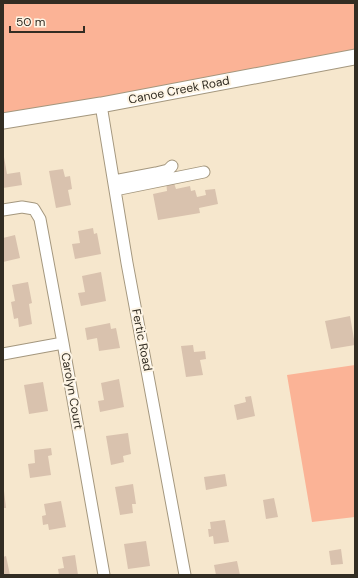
<svg xmlns="http://www.w3.org/2000/svg" width="358" height="578" viewBox="0 0 358 578" font-family="'DM Sans',sans-serif">
<style>
.green{fill:#fbb396}
.building{fill:#d9c2ae}
.lines{fill:none;stroke-linecap:round;stroke-linejoin:round}
.minor-casing{stroke:#a4977e;stroke-width:13}
.major-casing{stroke:#a4977e;stroke-width:17}
.minor{stroke:#fff;stroke-width:11}
.major{stroke:#fff;stroke-width:15}
.labels{text-anchor:middle;dominant-baseline:central;stroke-width:4;stroke-linejoin:round;paint-order:stroke}
.street-label{font-size:12px;fill:#322d23;stroke:#fef5e5}
</style>
<rect width="100%" height="100%" fill="#f6e7cd"/>
<path class="green" d="M 3,3 L 355,3 L 355,52 L 3,116 Z
M 355,365 L 355,517 L 312,522 L 287,375 Z"/>
<path class="building" d="M 3,157 L 4,157 L 7,174 L 20,172 L 22,185 L 3,188 Z
M 63,169 L 65,177 L 70,176 L 72,189 L 68,190 L 71,205 L 56,208 L 49,171 Z
M 173,180 L 176,189 L 190,186 L 191,191 L 195,190 L 197,197 L 206,195 L 205,190 L 215,189 L 218,204 L 199,208 L 200,213 L 158,220 L 153,194 L 167,191 L 166,181 Z
M 93,228 L 94,234 L 97,233 L 101,254 L 75,259 L 72,244 L 80,243 L 78,231 Z
M 15,235 L 20,258 L 3,262 L 3,238 Z
M 101,272 L 106,301 L 81,306 L 78,293 L 85,292 L 82,276 Z
M 28,282 L 32,303 L 29,304 L 32,324 L 19,327 L 18,318 L 14,319 L 11,302 L 15,301 L 12,285 Z
M 350,316 L 355,345 L 331,349 L 325,321 Z
M 110,323 L 111,329 L 116,328 L 120,348 L 99,351 L 97,338 L 87,340 L 85,328 Z
M 193,345 L 194,352 L 205,351 L 206,359 L 200,360 L 203,375 L 186,377 L 181,346 Z
M 119,379 L 124,407 L 100,412 L 98,401 L 104,400 L 101,383 Z
M 43,382 L 48,411 L 29,414 L 24,385 Z
M 251,396 L 255,416 L 237,420 L 234,405 L 246,402 L 245,397 Z
M 128,433 L 131,454 L 123,456 L 124,462 L 111,465 L 106,436 Z
M 51,448 L 52,455 L 48,456 L 51,475 L 30,478 L 28,464 L 35,463 L 34,450 Z
M 225,474 L 227,486 L 206,490 L 204,477 Z
M 133,484 L 136,504 L 132,504 L 133,513 L 120,515 L 115,487 Z
M 3,491 L 4,491 L 6,508 L 3,508 Z
M 274,498 L 278,517 L 266,519 L 263,500 Z
M 61,501 L 66,527 L 49,530 L 48,524 L 43,525 L 42,516 L 46,515 L 44,504 Z
M 225,520 L 229,542 L 214,544 L 213,536 L 209,537 L 208,529 L 211,529 L 210,522 Z
M 146,541 L 150,566 L 128,569 L 124,544 Z
M 341,549 L 343,564 L 331,565 L 329,551 Z
M 75,555 L 78,575 L 59,575 L 58,569 L 64,568 L 62,557 Z
M 6,556 L 10,575 L 3,575 L 3,557 Z
M 237,561 L 240,575 L 226,575 L 226,574 L 216,575 L 214,565 Z"/>
<g class="lines">
<g class="minor-casing">
<path id="minor" d="M 101,105 L 127,263 L 185,575
M 114,181 L 156,173 L 168,170 L 172,166
M 115,190 L 204,172
M 3,210 L 22,207 L 34,209 L 40,219 L 63,343 L 104,575
M 3,354 L 63,343"/>
</g>
<g class="major-casing">
<path id="major" d="M 3,121 L 101,105 L 355,57"/>
</g>
<use href="#minor" class="minor"/>
<use href="#major" class="major"/>
</g>
<g class="labels">
<g class="street-label">
<text transform="translate(179 90) rotate(-11)">Canoe Creek Road</text>
<text transform="translate(142 340) rotate(79)">Fertic Road</text>
<text transform="translate(72 391) rotate(80)">Carolyn Court</text>
</g>
</g>
<rect width="358" height="578" fill="none" stroke="#322d23" stroke-width="8"/>
<path d="M10 26v6h74v-6" fill="none" stroke="#322d23" stroke-width="2"/>
<text x="16" y="26" font-size="12" fill="#322d23" stroke="#fef5e5" stroke-width="3" paint-order="stroke">50 m</text>
</svg>
